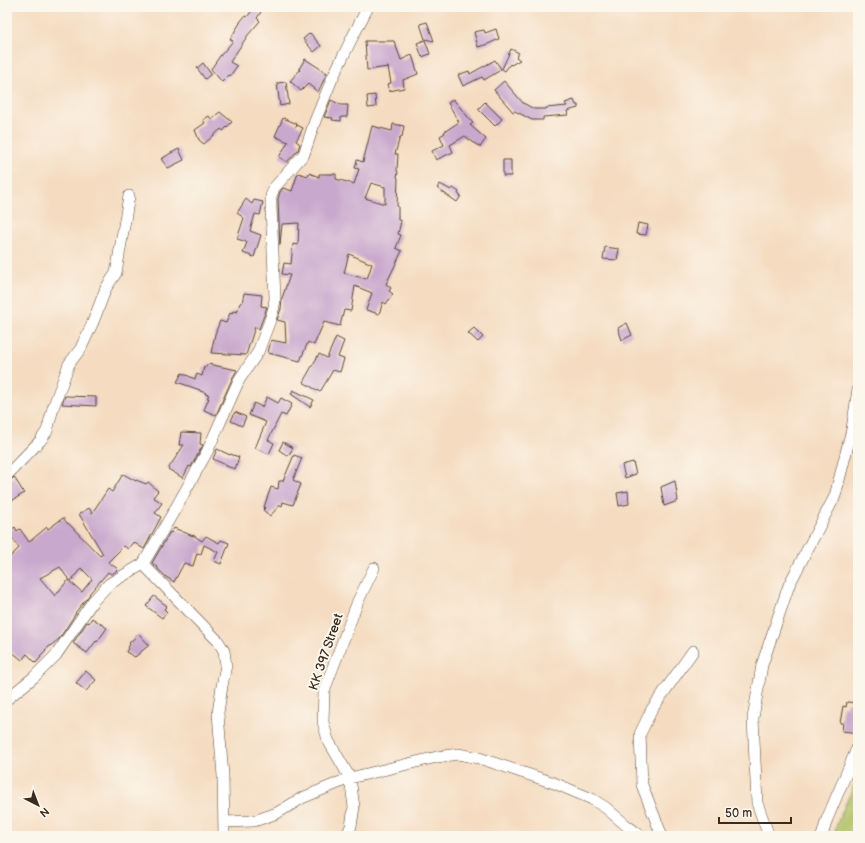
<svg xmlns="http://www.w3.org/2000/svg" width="865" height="843" viewBox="0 0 865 843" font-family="'Balsamiq Sans',sans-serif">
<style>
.green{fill:#acbd61;stroke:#747440}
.building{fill:#c9a8cd;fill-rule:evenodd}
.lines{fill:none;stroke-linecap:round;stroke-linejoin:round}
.minor-casing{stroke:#574536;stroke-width:12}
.minor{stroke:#fff;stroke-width:11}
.labels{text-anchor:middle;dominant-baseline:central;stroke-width:4;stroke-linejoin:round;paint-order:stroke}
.street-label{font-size:13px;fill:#3b2a1e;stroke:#fbf7ec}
</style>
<rect width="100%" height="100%" fill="#fbf7ec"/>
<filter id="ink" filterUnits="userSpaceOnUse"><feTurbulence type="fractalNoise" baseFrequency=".025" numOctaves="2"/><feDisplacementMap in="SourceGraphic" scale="8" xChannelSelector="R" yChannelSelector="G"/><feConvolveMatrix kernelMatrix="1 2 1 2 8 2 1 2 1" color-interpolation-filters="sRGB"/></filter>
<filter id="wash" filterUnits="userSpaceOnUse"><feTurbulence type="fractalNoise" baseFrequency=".012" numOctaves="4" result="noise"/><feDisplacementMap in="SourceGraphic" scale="16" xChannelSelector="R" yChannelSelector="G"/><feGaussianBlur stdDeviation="0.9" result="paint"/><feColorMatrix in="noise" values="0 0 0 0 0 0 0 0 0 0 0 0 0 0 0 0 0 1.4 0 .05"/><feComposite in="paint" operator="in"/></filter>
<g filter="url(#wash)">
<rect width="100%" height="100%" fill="#f5dcc1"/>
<path class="green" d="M 858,776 L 858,836 L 834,836 L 837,823 Z"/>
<g id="blocks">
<path class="building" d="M 255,7 L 264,7 L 257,18 L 260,21 L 248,35 L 230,62 L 237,66 L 230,76 L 229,75 L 222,82 L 211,69 L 220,56 L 233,41 L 230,39 L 240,23 L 240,22 L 245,16 L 247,17 Z
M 427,22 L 434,41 L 425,39 L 420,24 Z
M 496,29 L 499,39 L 488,44 L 478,47 L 474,32 L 484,30 L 485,33 Z
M 310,33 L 321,46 L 314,52 L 303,39 Z
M 425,40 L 430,54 L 422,57 L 417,43 Z
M 365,41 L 394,41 L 401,60 L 412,55 L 418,74 L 403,80 L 404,88 L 389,91 L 387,84 L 391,83 L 388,67 L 367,70 Z
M 511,49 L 519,53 L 516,57 L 520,60 L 511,65 L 510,64 L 505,71 L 502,69 Z
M 305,59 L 327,73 L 318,92 L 308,84 L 301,91 L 290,81 L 300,70 L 299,69 Z
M 495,60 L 501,69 L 499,71 L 484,80 L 482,77 L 463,86 L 458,75 L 469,71 L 470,74 Z
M 203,63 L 211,74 L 205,79 L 197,68 Z
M 504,81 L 523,103 L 534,109 L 546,109 L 546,108 L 567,106 L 565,103 L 574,100 L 576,105 L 578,105 L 578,108 L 567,111 L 568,115 L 543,117 L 543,120 L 532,120 L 515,111 L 513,112 L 494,90 Z
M 286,82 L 289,104 L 280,106 L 277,83 Z
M 375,95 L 376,107 L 368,108 L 367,96 Z
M 453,99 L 473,123 L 470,125 L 486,139 L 480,147 L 474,143 L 473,143 L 465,136 L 450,145 L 453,152 L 436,160 L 432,151 L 444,145 L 440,136 L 445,133 L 444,132 L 459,122 L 448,103 Z
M 331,100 L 341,105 L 348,105 L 347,117 L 341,117 L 341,121 L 332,120 L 333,118 L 324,117 Z
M 485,102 L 502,119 L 495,126 L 478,109 Z
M 220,112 L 232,122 L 223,131 L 221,129 L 204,144 L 199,140 L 195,130 L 205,123 L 203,120 L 209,116 L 211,119 Z
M 283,118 L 297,124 L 296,127 L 297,125 L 303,128 L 296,141 L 300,144 L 298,150 L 287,162 L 279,157 L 288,142 L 275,136 Z
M 393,124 L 404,126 L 402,137 L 400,137 L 395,154 L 398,154 L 397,171 L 398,172 L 397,177 L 398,178 L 397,206 L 398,206 L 398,220 L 401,221 L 398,234 L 401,235 L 396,248 L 402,251 L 386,284 L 391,288 L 389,291 L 393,294 L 386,304 L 383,302 L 379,314 L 366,310 L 372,293 L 355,286 L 351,311 L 344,310 L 340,326 L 324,322 L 314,345 L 308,342 L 300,361 L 268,353 L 271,340 L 286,343 L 285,322 L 277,320 L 281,309 L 282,298 L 290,275 L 282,274 L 284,263 L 291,264 L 293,244 L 298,245 L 299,223 L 282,224 L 280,245 L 278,199 L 280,192 L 283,188 L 292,191 L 298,173 L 308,176 L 309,173 L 319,177 L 319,174 L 336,174 L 336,179 L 354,184 L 359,169 L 355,168 L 357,160 L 363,162 L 372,126 L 392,131 ZM 371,183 L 385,187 L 385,204 L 365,198 ZM 349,254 L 372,264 L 367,279 L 344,273 Z
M 179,149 L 184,160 L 168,168 L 161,159 L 168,155 L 169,154 Z
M 503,160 L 511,160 L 511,176 L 503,176 Z
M 440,184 L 451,190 L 453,188 L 459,192 L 458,194 L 461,196 L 457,202 L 437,188 Z
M 246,199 L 252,204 L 254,200 L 263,202 L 260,215 L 255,214 L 250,231 L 261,235 L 254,257 L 243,253 L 247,242 L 237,239 L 244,218 L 237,213 Z
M 638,223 L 648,225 L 646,235 L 636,234 Z
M 605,247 L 619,249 L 617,260 L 603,259 Z
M 244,293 L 262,295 L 261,306 L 267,307 L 259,329 L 255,327 L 246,355 L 211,353 L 215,334 L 220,321 L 226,323 L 230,313 L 232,314 L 233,311 L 237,312 L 240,303 L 242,303 Z
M 627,323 L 632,335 L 622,340 L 618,328 Z
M 474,328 L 483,337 L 478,342 L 468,333 Z
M 336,337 L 344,341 L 338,357 L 344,359 L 340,372 L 333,370 L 320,392 L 303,382 L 319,354 L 327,358 Z
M 208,364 L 237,370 L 233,377 L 216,415 L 204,410 L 209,398 L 207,398 L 209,395 L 205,394 L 206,393 L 200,391 L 200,390 L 177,382 L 182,373 L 195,379 L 197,374 L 202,376 L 204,367 L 206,367 Z
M 293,390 L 314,400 L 310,407 L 291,394 Z
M 65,396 L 96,397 L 96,406 L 62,404 Z
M 267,397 L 278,403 L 281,398 L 292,404 L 286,416 L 281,414 L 268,440 L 274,443 L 269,454 L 255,448 L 266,422 L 249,415 L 254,403 L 262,407 Z
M 235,412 L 246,417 L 242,426 L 231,421 Z
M 181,432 L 201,433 L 200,444 L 203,445 L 191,467 L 189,466 L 183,478 L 168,469 L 184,445 L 179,445 Z
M 283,442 L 293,448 L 288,456 L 279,450 Z
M 217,449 L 230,455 L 230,454 L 239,457 L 235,469 L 226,466 L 226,465 L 213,459 Z
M 294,455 L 302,458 L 293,480 L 301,484 L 293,505 L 283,502 L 282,506 L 280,505 L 270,516 L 263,510 L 265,508 L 264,507 L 271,487 L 278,489 L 279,481 L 283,481 Z
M 633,462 L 636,474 L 625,478 L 622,465 Z
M 123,474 L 136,481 L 136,480 L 146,484 L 148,482 L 158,491 L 153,497 L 162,503 L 155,513 L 161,517 L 144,549 L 133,542 L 128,549 L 124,546 L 108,562 L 118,569 L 115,572 L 111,574 L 108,572 L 89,594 L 90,594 L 75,613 L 76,613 L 59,639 L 45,650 L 46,650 L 40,656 L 41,657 L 36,663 L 27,654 L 22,660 L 11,651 L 7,654 L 7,560 L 19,548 L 8,532 L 15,527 L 17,531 L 20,529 L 29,542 L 47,527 L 48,529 L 63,518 L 68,524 L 68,523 L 100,556 L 103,554 L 79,514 L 89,508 L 92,513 L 108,489 L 112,492 ZM 60,567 L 66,576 L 71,581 L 81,568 L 92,579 L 82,592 L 68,580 L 55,596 L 40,578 Z
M 14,477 L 24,493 L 7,504 L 7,482 L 9,482 Z
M 675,481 L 678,501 L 664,506 L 661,487 Z
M 628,491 L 629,504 L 619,506 L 617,493 Z
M 174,528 L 193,536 L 193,535 L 202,541 L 206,536 L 219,543 L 221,540 L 229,543 L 221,564 L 214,561 L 218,552 L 204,545 L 201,554 L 197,553 L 193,566 L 184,563 L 174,582 L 166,577 L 158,569 L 158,568 L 152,563 L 170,532 L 171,533 Z
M 154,596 L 167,606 L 164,609 L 167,612 L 162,618 L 146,606 Z
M 92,618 L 107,628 L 97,642 L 96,641 L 87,653 L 73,643 L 87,622 L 89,623 Z
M 139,634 L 149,645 L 135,657 L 126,652 L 130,644 L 129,643 Z
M 86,671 L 96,680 L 86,691 L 76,683 Z
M 847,702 L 858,703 L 858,733 L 842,731 L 843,723 L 840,723 L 843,706 L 846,707 Z"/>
</g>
</g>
<g filter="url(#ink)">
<use href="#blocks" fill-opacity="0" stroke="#574536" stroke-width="1"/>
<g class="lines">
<g class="minor-casing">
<path id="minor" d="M 7,475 L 40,441 L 47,431 L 53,408 L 69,364 L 81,348 L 93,322 L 106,288 L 116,273 L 129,196
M 143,564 L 218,641 L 224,651 L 226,665 L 222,686 L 218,713 L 223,776 L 224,836
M 7,699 L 34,677 L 56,655 L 93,601 L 109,584 L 143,564 L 174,511 L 207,452 L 239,380 L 258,352 L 270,320 L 274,307 L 275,298 L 271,207 L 271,196 L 274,188 L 304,154 L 315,121 L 332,79 L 352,38 L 368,7
M 224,822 L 254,821 L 260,819 L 277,813 L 302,798 L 350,778 L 437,757 L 458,754 L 479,758 L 554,783 L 592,799 L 606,808 L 627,826 L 641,836
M 347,836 L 351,826 L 354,807 L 350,778 L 328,740 L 323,722 L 324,691 L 358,601 L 374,568
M 662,836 L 642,785 L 640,734 L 652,709 L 693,651
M 769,836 L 757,803 L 753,718 L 762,665 L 789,585 L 835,496 L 852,429 L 858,389
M 822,836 L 827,819 L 858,746"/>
</g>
<use href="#minor" class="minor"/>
</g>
</g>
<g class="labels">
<g class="street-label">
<text transform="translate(326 652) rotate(-71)">KK 397 Street</text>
</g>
</g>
<rect width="865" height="843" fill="none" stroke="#fbf7ec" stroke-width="24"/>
<g transform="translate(38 805) rotate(138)" stroke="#fbf7ec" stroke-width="3" paint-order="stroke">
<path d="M0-3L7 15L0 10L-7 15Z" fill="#3b2a1e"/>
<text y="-6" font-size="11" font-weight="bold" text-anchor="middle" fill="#3b2a1e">N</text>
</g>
<path d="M719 817v6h72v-6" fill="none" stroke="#3b2a1e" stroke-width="2"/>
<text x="725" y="817" font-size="12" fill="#3b2a1e" stroke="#fbf7ec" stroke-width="3" paint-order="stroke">50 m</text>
</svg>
